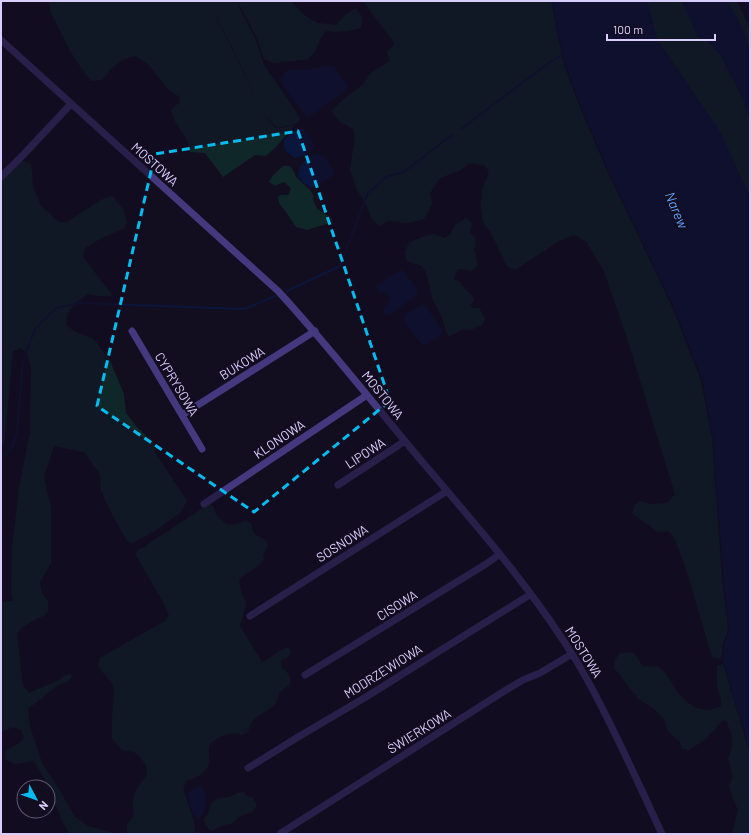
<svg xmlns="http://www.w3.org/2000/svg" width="751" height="835" viewBox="0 0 751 835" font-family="Barlow,sans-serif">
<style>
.green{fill:#10272a}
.water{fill:#0a163c}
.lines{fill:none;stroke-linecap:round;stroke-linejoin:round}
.stream{stroke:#0a163c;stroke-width:2}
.street{stroke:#44397e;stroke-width:7}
.marked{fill:none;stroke:#05bcf1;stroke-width:3;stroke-dasharray:8 5;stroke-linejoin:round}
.labels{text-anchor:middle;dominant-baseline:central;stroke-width:4;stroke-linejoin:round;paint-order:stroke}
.street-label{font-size:13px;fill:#d9cdfe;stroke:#130d20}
.water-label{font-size:14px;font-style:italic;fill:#5e9efb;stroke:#130d20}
</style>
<rect width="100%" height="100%" fill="#130d20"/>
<path class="green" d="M 49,1 L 207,1 L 209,3 L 231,47 L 262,112 L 276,129 L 295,125 L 276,147 L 266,156 L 255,155 L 223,177 L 205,153 L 190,152 L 187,140 L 175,121 L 171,110 L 179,103 L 180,97 L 170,91 L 148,64 L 135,56 C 120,58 111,69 102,80 L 91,81 L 75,59 L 65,41 L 51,13 Z
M 207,1 L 236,1 L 254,36 L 264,65 L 297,113 L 300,120 L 295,124 L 277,128 L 262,112 L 232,47 L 209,3 Z
M 237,1 L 291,1 L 304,15 L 317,23 L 336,25 L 345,15 L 356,8 L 362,17 L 361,28 C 349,31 338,33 326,31 L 320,39 L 315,52 L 308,59 L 274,63 L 264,59 L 256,36 Z
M 363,1 L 551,1 L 563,62 L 577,100 L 604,164 L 673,309 L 701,381 L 712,439 L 722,579 L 728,630 L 723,643 L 721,659 L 712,657 L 686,568 L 674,537 L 668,531 L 658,532 L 633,514 L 634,506 L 640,501 L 649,504 L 667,503 L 675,494 L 629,344 L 604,271 L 594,255 L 587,242 L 574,235 L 559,241 L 515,270 L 507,266 L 491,233 L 483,222 L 481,206 L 482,190 L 489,173 L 486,166 L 470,163 L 461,170 L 440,178 L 430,193 L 432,204 L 424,219 L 407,223 L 388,221 L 379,226 L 371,218 L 366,204 L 357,190 L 350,169 L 355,138 L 353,128 L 340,122 L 331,111 L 345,98 L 364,84 L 369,74 L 390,61 L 387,52 L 395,44 Z
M 647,1 L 682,1 L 698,37 L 709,42 L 721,56 L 736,84 L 750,118 L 750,197 L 720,132 L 657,39 Z
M 727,1 L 737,1 L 750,29 L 750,50 L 742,27 Z
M 22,160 L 30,164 L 32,171 L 33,187 L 41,206 L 59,222 L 67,222 L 101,200 L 112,196 L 123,209 L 127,222 L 125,228 L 100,239 L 85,248 L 83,257 L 112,295 C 104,298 96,295 88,294 L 75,303 L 67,315 L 66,325 L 75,332 L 94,339 L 110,361 L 124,394 L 126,413 L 137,427 L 153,442 L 156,454 L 187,501 L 180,513 L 156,530 L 132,543 L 127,541 L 112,514 L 101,490 L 100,474 L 84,452 L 54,446 L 44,476 L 47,493 L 51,506 L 51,563 L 40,582 L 42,594 L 48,601 L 48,611 L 45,615 L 31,622 L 21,628 L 17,634 L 23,686 L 29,693 L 59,680 L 64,676 L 70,674 L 72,677 L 69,681 L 58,685 L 28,709 L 30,727 L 42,763 L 60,791 L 75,817 L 88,826 L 117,834 L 70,834 L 63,823 L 48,785 L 34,761 L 15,764 L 5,759 L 6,751 L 19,743 L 24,738 L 21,730 L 13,727 L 1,732 L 1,602 L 13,601 L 11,592 L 12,548 L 19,488 L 30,433 L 31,368 L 27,353 L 21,348 L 13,351 L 4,445 L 1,444 L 1,181 Z
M 283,166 L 290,166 L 294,172 L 296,177 L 310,190 L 313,195 L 314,202 L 317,208 L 325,214 L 332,218 L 333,222 L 307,230 L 296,227 L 286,212 L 279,203 L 278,197 L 280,195 L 289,195 L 291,188 L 284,182 L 275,186 L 269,182 L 273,175 Z
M 466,218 L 472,223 L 470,233 L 475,237 L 476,245 L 474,249 L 478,266 L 471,271 L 462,269 L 457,270 L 454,279 C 462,283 459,282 464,288 C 469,294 470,290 474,300 L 470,305 L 473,308 L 479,308 L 485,318 L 483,324 L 471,330 L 463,329 L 454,334 L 448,336 L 441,315 L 433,300 L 426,272 L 422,266 L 407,261 L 405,252 L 409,243 L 420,238 L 433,234 L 445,238 L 451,233 L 455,225 Z
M 210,504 L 214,508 L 215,513 L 226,524 L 230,525 L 236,524 L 245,521 L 251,523 L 254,534 L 265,540 L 268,545 L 263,555 L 264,559 C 258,569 247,571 239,580 L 241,591 L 246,604 L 243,616 L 240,626 L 262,662 C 272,658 279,649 289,647 L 291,652 L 288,657 L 282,660 C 279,670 285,668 288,674 C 290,677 290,680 290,684 C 287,687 282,689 280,692 C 277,696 278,702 273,706 C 262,716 252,715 248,732 L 242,735 C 232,732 223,734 215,740 C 212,742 210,743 209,747 C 208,753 211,760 208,766 C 204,775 195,778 187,780 L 183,789 L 194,820 L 195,831 L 192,834 L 127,834 L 127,824 L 134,816 C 133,809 132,802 134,795 C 137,787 142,782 146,776 C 150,768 141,756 134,752 C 131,751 125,751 122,750 L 112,738 L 112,718 L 114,693 L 112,682 L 104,674 L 98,666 L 100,658 L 165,621 L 169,615 L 161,598 L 135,554 L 139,549 L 145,547 L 148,544 L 203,508 Z
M 631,652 L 637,657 L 643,667 C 649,666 656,665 661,669 C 668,674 671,683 676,690 C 686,705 703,716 721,706 L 721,699 L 717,685 L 717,666 L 723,664 L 750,754 L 750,834 L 733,834 L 733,831 L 738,810 L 733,798 L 729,786 L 733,777 L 728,758 L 732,749 L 732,737 L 727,722 L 723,720 L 705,740 L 688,750 L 681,748 L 680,742 L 668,731 L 664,719 L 652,707 L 640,700 L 627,685 L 621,676 L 614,668 L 615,660 L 619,654 Z
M 244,792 L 246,796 L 253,798 L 256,803 L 256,807 L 252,812 L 240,816 L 231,824 L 223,825 L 211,831 C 207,828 205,824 204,819 L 209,812 L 210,805 L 216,799 L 229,797 L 238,793 Z"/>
<path class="water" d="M 552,1 L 647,1 L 657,39 L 720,132 L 750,197 L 750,751 L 723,661 L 725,643 L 729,631 L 724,579 L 713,439 L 703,381 L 674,308 L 605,163 L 578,99 L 564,61 Z
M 682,1 L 727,1 L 742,27 L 750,50 L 750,118 L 736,84 L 721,56 L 709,42 L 698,37 Z
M 329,65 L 333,66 L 346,83 L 347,86 L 346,90 L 310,116 L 306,116 L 282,84 L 280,79 C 287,66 298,70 311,69 C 317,68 323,66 329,65 Z
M 300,127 C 305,130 307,133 311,138 C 320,152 305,156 295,158 C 286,152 283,151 284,140 L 295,129 Z
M 318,153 C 326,156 330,166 335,173 C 328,180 319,184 311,188 L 304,183 L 298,176 C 298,175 299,170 299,169 C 302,162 311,155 318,153 Z
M 400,270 L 402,270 L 404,272 L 418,290 L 417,293 L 417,295 L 389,315 C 376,310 389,305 391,298 L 386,292 L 381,293 L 379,292 L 376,286 L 378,284 Z
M 421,305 L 424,305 L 427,308 L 442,330 L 442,334 L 427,344 L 423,344 L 419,341 L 404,321 L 404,318 L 406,314 Z
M 199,785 L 202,787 C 203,790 205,793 205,796 C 207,803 204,815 198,818 C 197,818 196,817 195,817 C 192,813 188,798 189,794 C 191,789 195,787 199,785 Z"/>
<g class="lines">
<path class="stream" d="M 461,129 L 550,62 L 563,54
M 287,291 L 340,266 L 368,193 L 386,177 L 404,172 L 452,135
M 1,455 L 6,454 L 12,448 L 17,432 L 23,361 L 35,329 L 56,308 L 80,303 L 241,309 L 247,308 L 275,296"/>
<path class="street" d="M 1,40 L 278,291 C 327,344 372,402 419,458 C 475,524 532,588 577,662 C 592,687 605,713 618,740 C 633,771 647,802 662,834
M 1,177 L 24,154 L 71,104
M 132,331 L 202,449
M 182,415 L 315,331
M 338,485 L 405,441
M 204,504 L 367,395
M 250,616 L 447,491
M 305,675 L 486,564 L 500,554
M 248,768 L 298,737 L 366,697 L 433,655 L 531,594
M 281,833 L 506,690 L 523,680 L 540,673 L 572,654"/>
</g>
<path d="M0 0H751V835H0ZM 298,131 L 390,401 L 254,512 L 97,406 L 155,154 Z" fill="#130d20" fill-opacity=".55" fill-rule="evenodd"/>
<path class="marked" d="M 298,131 L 390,401 L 254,512 L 97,406 L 155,154 Z"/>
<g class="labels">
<g class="street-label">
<text transform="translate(155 164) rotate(42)">MOSTOWA</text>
<text transform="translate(242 363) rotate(-32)">BUKOWA</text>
<text transform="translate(177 384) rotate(59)">CYPRYSOWA</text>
<text transform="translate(383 395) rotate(51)">MOSTOWA</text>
<text transform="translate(279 439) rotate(-34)">KLONOWA</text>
<text transform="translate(365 453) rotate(-33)">LIPOWA</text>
<text transform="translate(342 543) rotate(-32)">SOSNOWA</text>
<text transform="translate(397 605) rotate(-32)">CISOWA</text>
<text transform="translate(584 652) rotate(58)">MOSTOWA</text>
<text transform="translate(383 671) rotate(-32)">MODRZEWIOWA</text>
<text transform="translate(419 731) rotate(-32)">ŚWIERKOWA</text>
</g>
<g class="water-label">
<text transform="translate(677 210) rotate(67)">Narew</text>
</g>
</g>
<rect width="751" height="835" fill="none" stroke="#d9cdfe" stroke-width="4"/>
<g transform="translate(36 799) rotate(131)"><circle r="19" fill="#130d20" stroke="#625a79"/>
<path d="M0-3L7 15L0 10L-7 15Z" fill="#05bcf1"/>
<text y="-6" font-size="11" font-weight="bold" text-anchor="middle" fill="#d9cdfe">N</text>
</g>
<path d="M607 34v6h108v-6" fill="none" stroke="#d9cdfe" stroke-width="2"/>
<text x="613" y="34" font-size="12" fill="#d9cdfe" stroke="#130d20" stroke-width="3" paint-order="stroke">100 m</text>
</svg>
